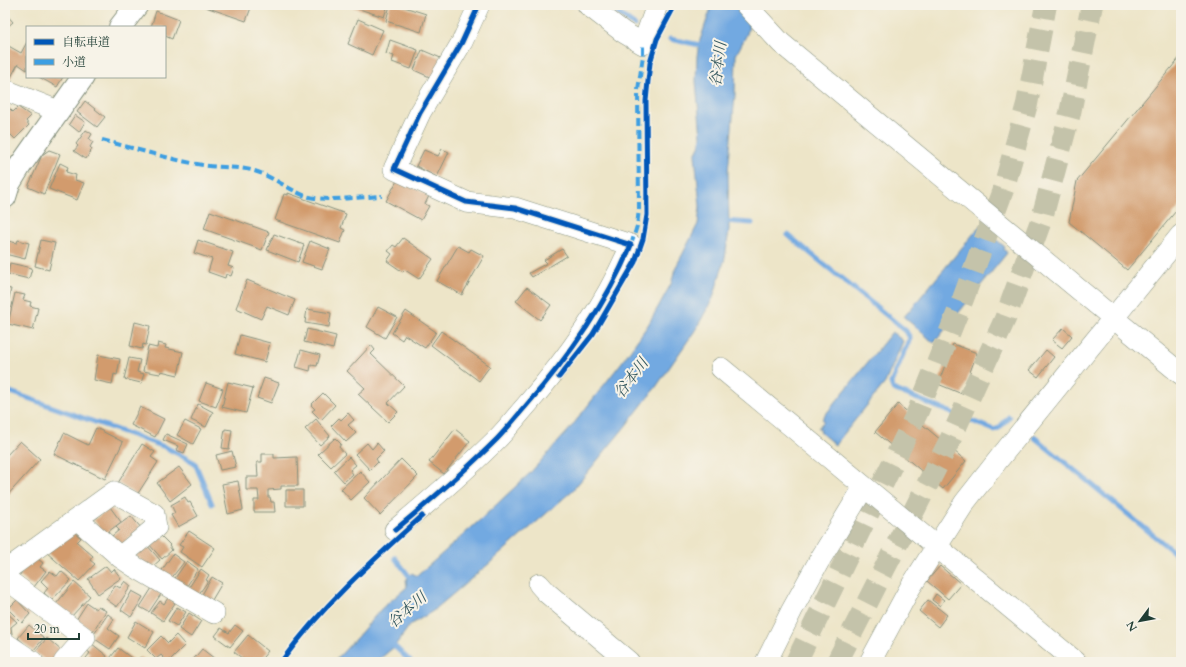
<svg xmlns="http://www.w3.org/2000/svg" width="1186" height="667" viewBox="0 0 1186 667" font-family="Cardo,'Noto Serif JP',serif">
<style>
.water{fill:#72a9e1;stroke:#48738a}
.lines{fill:none;stroke-linecap:round;stroke-linejoin:round}
.stream{stroke:#72a9e1;stroke-width:5}
.building{fill:#d29b6d}
.highway-tunnel{stroke:#c4c3aa;stroke-width:22;stroke-dasharray:22 11;stroke-linecap:butt}
.minor-casing{stroke:#86917e;stroke-width:22}
.major-casing{stroke:#86917e;stroke-width:24}
.minor{stroke:#fff;stroke-width:21}
.major{stroke:#fff;stroke-width:22}
.quiet{stroke:#3c9ee2;stroke-width:4;stroke-dasharray:8 4;stroke-linecap:butt}
.cycleway-casing{stroke:#f7f3e8;stroke-width:8}
.cycleway{stroke:#0057b8;stroke-width:5}
.labels{text-anchor:middle;dominant-baseline:central;stroke-width:4;stroke-linejoin:round;paint-order:stroke}
.water-label{font-size:15px;font-style:italic;fill:#34585f;stroke:#f7f3e8}
</style>
<rect width="100%" height="100%" fill="#f7f3e8"/>
<filter id="ink" filterUnits="userSpaceOnUse"><feTurbulence type="fractalNoise" baseFrequency=".025" numOctaves="2"/><feDisplacementMap in="SourceGraphic" scale="8" xChannelSelector="R" yChannelSelector="G"/><feConvolveMatrix kernelMatrix="1 2 1 2 8 2 1 2 1" color-interpolation-filters="sRGB"/></filter>
<filter id="wash" filterUnits="userSpaceOnUse"><feTurbulence type="fractalNoise" baseFrequency=".012" numOctaves="4" result="noise"/><feDisplacementMap in="SourceGraphic" scale="16" xChannelSelector="R" yChannelSelector="G"/><feGaussianBlur stdDeviation="0.9" result="paint"/><feColorMatrix in="noise" values="0 0 0 0 0 0 0 0 0 0 0 0 0 0 0 0 0 1.4 0 .05"/><feComposite in="paint" operator="in"/></filter>
<g filter="url(#wash)">
<rect width="100%" height="100%" fill="#ede5c8"/>
<path class="water" d="M 712,5 L 754,5 L 747,34 L 736,55 L 735,95 L 728,172 L 729,230 L 725,258 L 713,298 L 696,329 L 656,387 L 624,428 L 573,490 L 491,562 L 433,611 L 410,625 L 394,647 L 376,662 L 334,662 L 358,636 L 381,609 L 407,587 L 406,580 L 412,573 L 417,576 L 480,520 L 530,473 L 568,431 L 622,362 L 648,325 L 671,284 L 676,267 L 698,224 L 700,206 L 695,155 L 699,147 L 701,137 L 696,81 L 697,56 L 699,43 Z
M 980,226 L 1005,247 L 1004,249 L 1007,253 L 934,343 L 904,317 Z
M 892,332 L 903,341 L 885,383 L 835,445 L 820,432 L 821,430 L 818,428 L 824,421 L 822,419 Z"/>
<g class="lines">
<path class="stream" d="M 607,5 L 634,25
M 670,39 L 705,46
M 723,221 L 752,223
M 788,235 L 906,331 L 910,338 L 891,383 L 893,389 L 994,430 L 999,428 L 1009,417
M 5,390 L 165,447 L 195,463 L 212,504
M 1034,437 L 1181,558
M 395,558 L 413,581
M 390,642 L 411,662"/>
</g>
<g id="blocks">
<path class="building" d="M 200,5 L 252,5 L 246,21 Z
M 354,5 L 388,5 L 384,17 L 353,7 Z
M 390,5 L 398,5 L 426,14 L 421,32 L 386,21 Z
M 156,11 L 179,20 L 172,39 L 165,36 L 165,27 L 151,27 Z
M 5,13 L 13,22 L 5,29 Z
M 358,19 L 383,30 L 372,55 L 348,44 Z
M 390,40 L 418,50 L 411,69 L 392,62 L 394,56 L 386,54 Z
M 27,42 L 27,70 L 18,64 L 10,79 L 7,77 L 5,79 L 5,44 L 21,53 Z
M 422,50 L 443,59 L 434,79 L 414,70 Z
M 1181,56 L 1181,205 L 1127,270 L 1069,222 L 1077,181 Z
M 39,77 L 63,77 L 57,87 Z
M 85,101 L 105,117 L 97,127 L 77,112 Z
M 5,104 L 13,112 L 18,107 L 31,116 L 26,121 L 29,125 L 15,139 L 5,129 Z
M 75,115 L 85,122 L 79,132 L 69,124 Z
M 86,130 L 92,134 L 89,139 L 93,142 L 90,147 L 92,149 L 86,159 L 74,151 L 78,146 L 76,144 Z
M 442,149 L 449,152 L 437,177 L 416,166 L 424,150 L 438,156 Z
M 49,150 L 60,154 L 44,194 L 28,187 L 42,155 Z
M 60,163 L 68,167 L 66,172 L 76,175 L 75,180 L 84,183 L 77,200 L 49,189 Z
M 398,179 L 429,196 L 425,204 L 429,206 L 421,220 L 386,201 Z
M 288,193 L 346,214 L 341,228 L 345,230 L 340,243 L 275,220 L 284,194 L 288,195 Z
M 210,211 L 269,232 L 262,250 L 204,229 Z
M 274,234 L 304,245 L 298,262 L 267,250 Z
M 403,238 L 433,259 L 419,279 L 405,270 L 403,272 L 387,261 L 392,254 L 388,251 L 393,245 L 396,247 Z
M 18,240 L 29,243 L 25,259 L 5,254 L 8,241 L 17,243 Z
M 41,240 L 55,243 L 49,270 L 35,266 Z
M 198,240 L 233,252 L 228,266 L 234,268 L 231,276 L 226,274 L 225,278 L 208,272 L 212,259 L 194,253 Z
M 310,241 L 330,249 L 322,269 L 302,262 Z
M 458,246 L 469,252 L 471,249 L 484,256 L 462,295 L 437,281 Z
M 562,249 L 567,256 L 532,277 L 529,273 L 547,263 L 544,260 Z
M 10,263 L 32,268 L 29,279 L 8,274 Z
M 247,280 L 295,300 L 289,315 L 267,306 L 261,319 L 236,308 Z
M 527,287 L 551,305 L 540,320 L 516,301 Z
M 5,288 L 11,289 L 6,311 L 5,311 Z
M 15,293 L 25,295 L 23,300 L 31,302 L 30,306 L 38,308 L 33,330 L 8,324 Z
M 378,307 L 397,317 L 385,338 L 367,327 Z
M 307,309 L 331,313 L 329,327 L 305,323 Z
M 406,311 L 436,332 L 425,348 L 405,335 L 402,340 L 392,333 Z
M 135,322 L 150,326 L 146,345 L 143,344 L 142,349 L 130,346 Z
M 1063,328 L 1072,336 L 1062,348 L 1052,340 Z
M 307,329 L 336,336 L 333,349 L 304,342 Z
M 441,331 L 490,366 L 479,381 L 431,345 Z
M 240,335 L 270,343 L 265,362 L 235,354 Z
M 158,343 L 166,345 L 165,348 L 183,352 L 178,375 L 161,371 L 160,374 L 143,371 L 148,346 L 157,348 Z
M 953,344 L 977,353 L 962,394 L 938,384 Z
M 371,345 L 375,350 L 371,354 L 404,386 L 388,403 L 398,412 L 388,422 L 358,394 L 365,388 L 347,371 Z
M 301,350 L 320,355 L 317,366 L 311,365 L 310,371 L 296,367 Z
M 1046,350 L 1054,357 L 1038,377 L 1029,370 Z
M 98,355 L 120,359 L 117,375 L 114,374 L 112,384 L 94,380 Z
M 129,358 L 140,360 L 137,372 L 144,374 L 141,383 L 124,379 Z
M 264,378 L 279,383 L 271,403 L 257,398 Z
M 228,382 L 253,388 L 246,413 L 222,407 Z
M 206,383 L 223,389 L 216,407 L 199,401 Z
M 323,393 L 335,405 L 321,420 L 312,411 L 315,409 L 311,405 Z
M 198,404 L 213,412 L 206,427 L 191,420 Z
M 898,404 L 966,461 L 943,489 L 875,432 Z
M 140,407 L 164,419 L 155,437 L 131,425 Z
M 348,413 L 354,420 L 348,425 L 356,433 L 346,442 L 331,426 L 339,418 L 341,420 Z
M 316,419 L 330,436 L 320,445 L 305,429 Z
M 185,421 L 201,429 L 193,444 L 177,435 Z
M 96,428 L 123,442 L 105,479 L 54,454 L 64,433 L 88,445 Z
M 225,429 L 232,430 L 229,449 L 222,448 Z
M 455,429 L 470,441 L 444,474 L 429,462 Z
M 166,434 L 188,444 L 184,453 L 176,450 L 178,446 L 163,440 Z
M 335,438 L 341,444 L 339,447 L 345,454 L 331,467 L 318,454 Z
M 20,441 L 40,459 L 5,498 L 5,457 Z
M 367,443 L 372,449 L 377,443 L 384,451 L 376,459 L 378,462 L 370,470 L 355,454 Z
M 142,444 L 155,452 L 151,457 L 158,462 L 137,495 L 118,483 Z
M 232,451 L 236,467 L 220,470 L 216,455 Z
M 262,454 L 274,454 L 274,458 L 297,457 L 298,486 L 281,486 L 281,489 L 268,490 L 268,497 L 270,497 L 271,502 L 274,502 L 275,512 L 254,512 L 254,500 L 259,500 L 258,490 L 246,490 L 246,477 L 258,477 L 257,462 L 262,462 Z
M 349,457 L 356,465 L 350,470 L 353,474 L 344,482 L 334,471 Z
M 401,459 L 418,476 L 380,515 L 364,498 Z
M 179,467 L 192,484 L 170,501 L 157,483 Z
M 360,471 L 370,482 L 351,500 L 341,489 Z
M 238,481 L 243,510 L 228,514 L 222,484 Z
M 286,490 L 303,490 L 303,506 L 286,506 Z
M 185,497 L 188,503 L 190,502 L 198,516 L 178,527 L 171,515 L 175,513 L 171,505 Z
M 110,507 L 121,522 L 104,535 L 94,520 Z
M 131,516 L 142,529 L 120,546 L 112,536 L 119,530 L 116,527 Z
M 72,530 L 81,538 L 77,542 L 93,556 L 90,560 L 95,564 L 79,581 L 46,552 Z
M 189,531 L 215,548 L 202,567 L 180,552 L 183,547 L 179,545 Z
M 158,533 L 170,545 L 169,546 L 172,550 L 162,559 L 148,543 Z
M 146,544 L 160,560 L 151,568 L 145,565 L 135,554 Z
M 173,554 L 184,562 L 170,580 L 160,573 Z
M 34,556 L 43,563 L 40,567 L 46,571 L 34,587 L 19,576 Z
M 187,561 L 198,569 L 185,589 L 173,581 Z
M 106,566 L 111,572 L 114,569 L 121,578 L 98,594 L 88,579 Z
M 940,566 L 961,584 L 948,599 L 927,581 Z
M 201,569 L 209,575 L 206,580 L 208,581 L 196,598 L 186,592 Z
M 50,571 L 57,576 L 61,571 L 71,580 L 52,600 L 44,593 L 48,588 L 41,581 Z
M 212,577 L 222,583 L 209,605 L 199,600 Z
M 125,581 L 131,586 L 117,607 L 106,599 L 115,585 L 120,588 Z
M 74,582 L 90,596 L 71,617 L 56,604 Z
M 152,588 L 161,594 L 149,612 L 140,607 Z
M 132,591 L 143,597 L 131,617 L 121,610 Z
M 936,594 L 944,600 L 940,606 L 932,600 Z
M 168,598 L 175,603 L 163,621 L 151,613 L 160,601 L 164,604 Z
M 17,600 L 30,614 L 22,623 L 8,609 Z
M 928,600 L 947,615 L 938,627 L 919,611 Z
M 87,603 L 96,609 L 98,606 L 106,611 L 93,631 L 76,620 Z
M 177,607 L 186,612 L 177,626 L 168,621 Z
M 5,611 L 17,622 L 11,627 L 12,634 L 5,635 Z
M 189,613 L 201,621 L 191,637 L 179,629 Z
M 108,614 L 114,619 L 108,628 L 119,636 L 110,649 L 92,637 Z
M 136,621 L 154,632 L 145,648 L 127,637 Z
M 29,625 L 44,638 L 33,651 L 18,638 Z
M 235,625 L 243,631 L 230,647 L 215,636 L 221,628 L 229,633 Z
M 176,635 L 185,645 L 168,662 L 161,655 L 156,659 L 147,650 L 161,636 L 168,643 Z
M 248,635 L 268,651 L 259,662 L 247,662 L 234,652 Z
M 47,638 L 64,653 L 56,662 L 47,662 L 35,652 Z
M 91,643 L 107,656 L 102,662 L 83,662 L 90,653 L 86,650 Z
M 118,648 L 134,660 L 132,662 L 107,662 Z
M 202,649 L 219,662 L 191,662 Z
M 140,657 L 148,662 L 137,662 Z"/>
</g>
</g>
<g filter="url(#ink)">
<use href="#blocks" fill-opacity="0" stroke="#86917e" stroke-width="1"/>
<g class="lines">
<path class="highway-tunnel" d="M 796,662 L 918,411 L 963,299 L 1004,187 L 1027,104 L 1046,5
M 837,662 L 951,438 L 1005,319 L 1042,218 L 1070,113 L 1092,5"/>
<g class="minor-casing">
<path id="minor" d="M 588,5 L 623,32 L 643,44 L 657,5
M 746,5 L 781,43 L 1181,374
M 5,90 L 58,111
M 721,368 L 1076,662
M 77,519 L 120,557 L 135,567 L 214,613
M 395,530 C 430,501 465,471 497,439 C 507,429 516,417 525,407 C 568,358 606,305 631,245 L 515,208 L 466,202 L 394,169 L 420,113 L 462,42 L 479,5
M 5,571 L 114,492 L 154,514 L 156,527 L 120,557
M 5,578 L 85,638 L 64,662
M 539,584 L 547,593 L 629,662
M 5,643 L 33,662
M 766,662 L 792,610 L 819,561 L 864,487
M 870,662 L 910,588 L 965,502 L 998,460 L 1181,235"/>
</g>
<g class="major-casing">
<path id="major" d="M 120,27 L 137,5
M 5,197 L 9,184 L 20,166 L 83,77"/>
</g>
<use href="#minor" class="minor"/>
<use href="#major" class="major"/>
<path class="quiet" d="M 102,140 C 133,148 165,158 197,164 C 215,168 233,166 251,170 C 271,175 287,189 306,196 C 322,202 363,197 382,196
M 631,245 L 637,226 L 639,209 L 638,90 L 643,56 L 643,44"/>
<g class="cycleway-casing">
<path id="cycleway" d="M 559,377 L 593,334 L 635,262 L 643,239 L 647,215 L 646,101 L 648,81 L 650,63 L 657,39 L 675,5
M 395,530 C 430,501 465,471 497,439 C 507,429 516,417 525,407 C 568,358 606,305 631,245 L 515,208 L 466,202 L 394,169 L 420,113 L 462,42 L 479,5
M 281,662 C 321,607 372,561 422,516"/>
</g>
<use href="#cycleway" class="cycleway"/>
</g>
</g>
<g class="labels">
<g class="water-label">
<text transform="translate(718 64) rotate(-83)">谷本川</text>
<text transform="translate(631 378) rotate(-53)">谷本川</text>
<text transform="translate(407 610) rotate(-41)">谷本川</text>
</g>
</g>
<rect width="1186" height="667" fill="none" stroke="#f7f3e8" stroke-width="20"/>
<rect x="26" y="26" width="140" height="52" fill="#f7f3e8" stroke="#a1aaa0"/>
<rect x="34" y="39" width="20" height="6" fill="#0057b8" stroke="#a1aaa0"/>
<text x="62" y="46" font-size="12" fill="#1f3d34">自転車道</text>
<rect x="34" y="59" width="20" height="6" fill="#3c9ee2" stroke="#a1aaa0"/>
<text x="62" y="66" font-size="12" fill="#1f3d34">小道</text>
<g transform="translate(1140 621) rotate(238)" stroke="#f7f3e8" stroke-width="3" paint-order="stroke">
<path d="M0-3L7 15L0 10L-7 15Z" fill="#1f3d34"/>
<text y="-6" font-size="11" font-weight="bold" text-anchor="middle" fill="#1f3d34">N</text>
</g>
<path d="M28 633v6h51v-6" fill="none" stroke="#1f3d34" stroke-width="2"/>
<text x="34" y="633" font-size="12" fill="#1f3d34" stroke="#f7f3e8" stroke-width="3" paint-order="stroke">20 m</text>
</svg>
